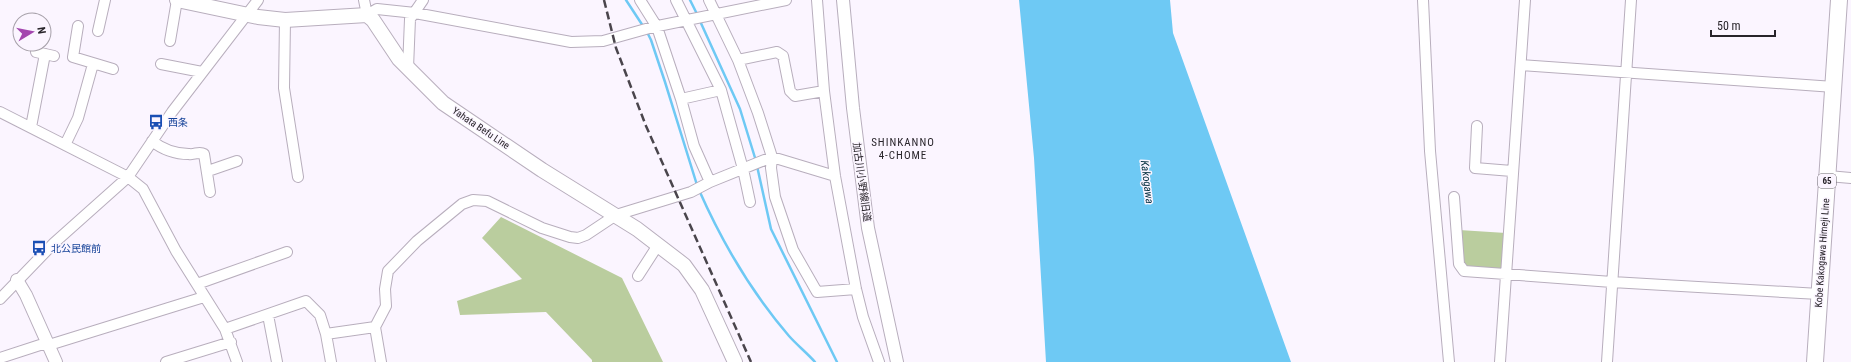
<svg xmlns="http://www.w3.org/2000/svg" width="1851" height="362" viewBox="0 0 1851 362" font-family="'Roboto Condensed','Noto Sans JP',sans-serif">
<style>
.green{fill:#bacd9e}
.water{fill:#6ec9f4}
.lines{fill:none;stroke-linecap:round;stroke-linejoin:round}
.stream{stroke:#6ec9f4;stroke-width:2.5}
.minor-casing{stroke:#b8aebd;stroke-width:12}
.tertiary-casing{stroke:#b8aebd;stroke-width:14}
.secondary-casing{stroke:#b8aebd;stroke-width:16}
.primary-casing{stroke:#b8aebd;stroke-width:18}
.minor{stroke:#fff;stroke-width:10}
.tertiary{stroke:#fff;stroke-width:12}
.secondary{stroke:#fff;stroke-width:14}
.primary{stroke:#fff;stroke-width:16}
.rail{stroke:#4a454c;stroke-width:2.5;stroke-dasharray:8 4;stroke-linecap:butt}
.labels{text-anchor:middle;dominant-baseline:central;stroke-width:3;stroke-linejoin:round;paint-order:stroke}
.shield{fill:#fbf5ff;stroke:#67636a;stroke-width:1}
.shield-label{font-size:9px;font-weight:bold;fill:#28242a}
.transit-label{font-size:10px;fill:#164399;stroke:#fbf5ff;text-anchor:start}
.street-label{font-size:10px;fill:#28242a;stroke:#fbf5ff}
.neighbourhood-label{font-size:11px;letter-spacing:1px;fill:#28242a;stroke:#fbf5ff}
.water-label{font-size:11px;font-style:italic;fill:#022e3f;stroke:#fbf5ff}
</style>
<rect width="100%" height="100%" fill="#fbf5ff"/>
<path class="green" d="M 501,217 L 622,278 L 663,362 L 592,362 L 592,360 L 546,312 L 460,315 L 457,301 L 522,279 L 482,238 Z
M 1459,230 L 1506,233 L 1503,271 L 1465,268 Z"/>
<path class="water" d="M 1019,0 L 1170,0 L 1173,33 L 1291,362 L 1046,362 L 1034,158 Z"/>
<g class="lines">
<path class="stream" d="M 626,0 L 643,26
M 690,0 L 697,14
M 700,21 L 740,109 L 756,161
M 647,32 L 651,40 L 665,82 L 697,185
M 757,166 L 771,229 L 837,362
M 699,190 C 722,242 752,293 789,336 C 797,345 807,353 815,362"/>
<g class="minor-casing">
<path id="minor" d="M 364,0 L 367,15 L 377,9 L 415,13 L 571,42 L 603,41 L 653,27 L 786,0
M 640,0 L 657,27 L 681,99 L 694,146 L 710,182
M 676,0 L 721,90 L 743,169 L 750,202
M 709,0 L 738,60 L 758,113 L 772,157 L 771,168 L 775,197 L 793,250 L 817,292 L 856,289
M 817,0 L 824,91 L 835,176 L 856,289 L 863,317 L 879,362
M 1423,0 L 1430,151 L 1449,362
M 285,20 L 284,88 L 298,177
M 78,26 L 73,57 L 113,69
M 98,31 L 105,0
M 170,41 L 177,0
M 36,52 L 54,56
M 738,60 L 777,52 L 783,56 L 790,91 L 795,96 L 824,91
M 161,64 L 202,72
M 1521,65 L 1834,87
M 408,68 L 410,19 L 423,0
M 681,99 L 721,90
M 0,112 L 128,177 L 143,189 L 176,251 L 225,329 L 237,362
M 1477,126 L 1475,168 L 1512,171
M 31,127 L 45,54
M 152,141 C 162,149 175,154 189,154 C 195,155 199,151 204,154 L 210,192
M 65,145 L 78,118 L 93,64
M 208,171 L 237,161
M 1828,176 L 1851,178
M 1454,197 L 1459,264 L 1464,271 L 1612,282 L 1819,294
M 638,276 L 658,245
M 197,284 L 287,252
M 0,299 L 54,243 L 128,177 L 172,112 L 258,0
M 268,315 L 277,362
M 225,329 L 306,301 L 320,315 L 326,334
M 0,358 L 40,345 L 49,345 L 204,297
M 166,362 L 231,342
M 331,362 L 326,334 L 375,327
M 381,362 L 375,327 L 386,306 L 385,289 L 388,271 L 417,241 L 462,204 L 473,200 L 487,201 L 542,228 L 570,237 L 578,238 L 586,235 L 616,215 L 691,192 L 710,182 L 772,157 L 835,176
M 1500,362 L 1525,0
M 1607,362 L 1631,0"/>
</g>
<g class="tertiary-casing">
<path id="tertiary" d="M 843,0 L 853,108 L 868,228 L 897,362
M 17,280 L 26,295 L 56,362"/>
</g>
<g class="secondary-casing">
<path id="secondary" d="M 177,0 L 258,17 L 285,20 L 367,15 L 373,20 L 399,59 L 443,103 L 542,170 L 637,229 L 684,265 L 702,290 L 735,362"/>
</g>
<g class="primary-casing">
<path id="primary" d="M 1815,362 L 1839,0"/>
</g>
<use href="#minor" class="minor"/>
<use href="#tertiary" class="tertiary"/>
<use href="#secondary" class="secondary"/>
<use href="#primary" class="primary"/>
<path class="rail" d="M 604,0 L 616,48 L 646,126 L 751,362"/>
</g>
<defs>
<g id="bus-bare" transform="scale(1.2)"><path d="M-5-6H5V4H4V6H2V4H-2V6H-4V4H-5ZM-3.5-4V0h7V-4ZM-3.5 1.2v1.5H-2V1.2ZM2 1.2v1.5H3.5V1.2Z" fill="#1a4fb4" stroke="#fbf5ff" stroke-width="2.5" paint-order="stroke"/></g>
</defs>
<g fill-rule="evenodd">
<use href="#bus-bare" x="156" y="122"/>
<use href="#bus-bare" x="39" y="248"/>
</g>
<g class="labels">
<rect class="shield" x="1818" y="174" width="18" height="14" rx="3"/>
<g class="shield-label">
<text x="1827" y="181">65</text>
</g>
<g class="transit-label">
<text x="168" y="122">西条</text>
<text x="51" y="248">北公民館前</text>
</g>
<g class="street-label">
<text transform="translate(481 128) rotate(34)">Yahata Befu Line</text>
<text transform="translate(862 182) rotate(82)">加古川小野線旧道</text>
<text transform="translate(1822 253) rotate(-86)">Kobe Kakogawa Himeji Line</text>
</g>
<g class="neighbourhood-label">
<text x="903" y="142">SHINKANNO<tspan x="903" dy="13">4-CHOME</tspan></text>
</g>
<g class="water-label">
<text transform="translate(1147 182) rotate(83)">Kakogawa</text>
</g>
</g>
<g transform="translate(32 32) rotate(80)"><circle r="19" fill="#fbf5ff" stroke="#a7a1aa"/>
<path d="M0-3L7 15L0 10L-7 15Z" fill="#a446af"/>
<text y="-6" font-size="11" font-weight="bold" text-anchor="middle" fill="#28242a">N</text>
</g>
<path d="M1711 30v6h64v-6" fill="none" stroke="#28242a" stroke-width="2"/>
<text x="1717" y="30" font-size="12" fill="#28242a" stroke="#fbf5ff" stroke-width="3" paint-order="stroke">50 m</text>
</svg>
